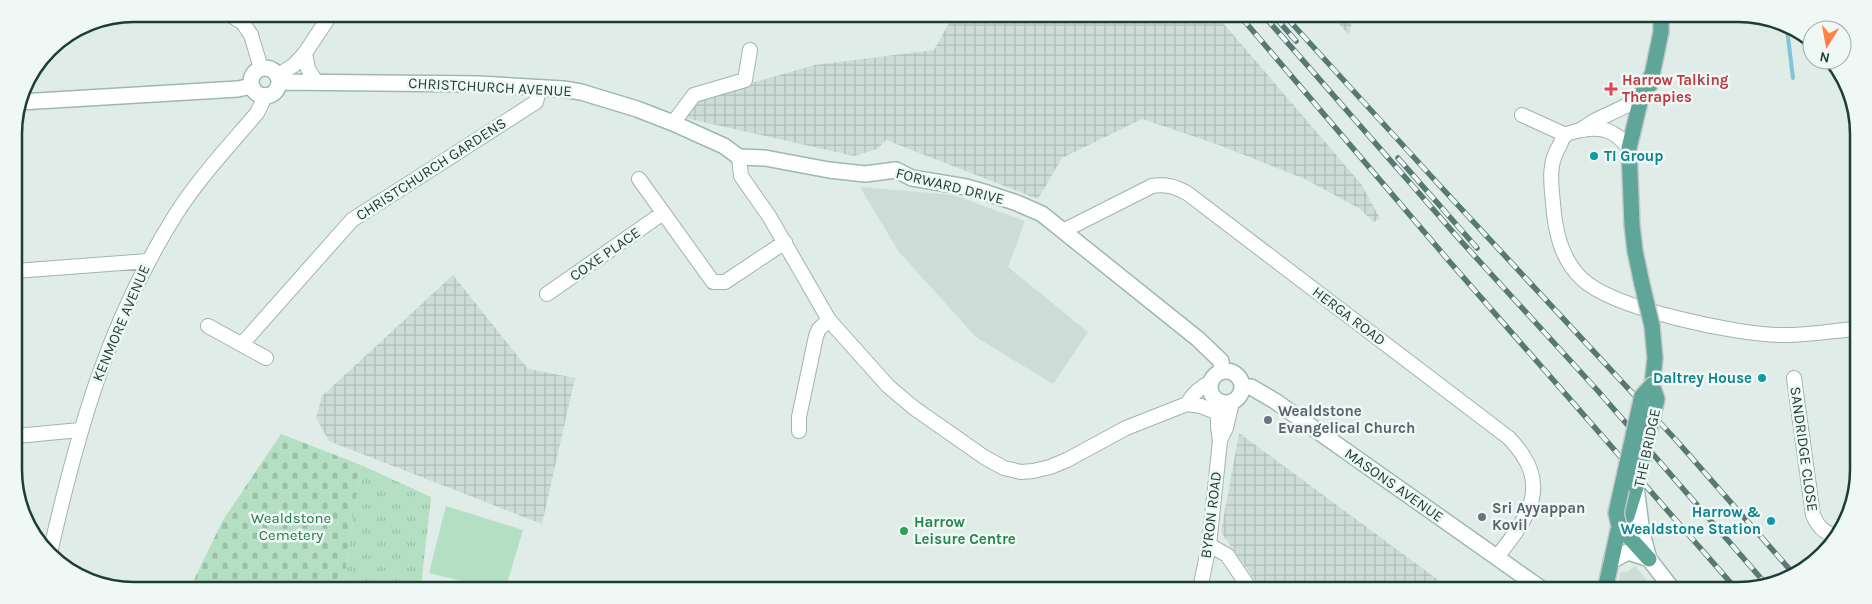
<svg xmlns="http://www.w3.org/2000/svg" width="1872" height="604" viewBox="0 0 1872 604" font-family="Karla,sans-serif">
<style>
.built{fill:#cddcd6}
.industrial{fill:url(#industrial-grid)}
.grass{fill:url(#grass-tufts)}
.cemetery{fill:url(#cemetery-stones)}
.pitch{fill:#b5dfc3}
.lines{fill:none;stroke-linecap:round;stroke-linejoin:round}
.stream{stroke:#81c3d7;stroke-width:4}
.street-casing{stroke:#a1b4af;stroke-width:16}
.secondary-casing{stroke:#9cb9b0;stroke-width:18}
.primary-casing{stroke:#c0c9c7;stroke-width:18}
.street{stroke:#fff;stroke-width:14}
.secondary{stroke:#fff;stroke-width:15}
.primary{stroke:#5fa698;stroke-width:15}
.rail-casing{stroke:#587973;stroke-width:5.5}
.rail{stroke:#eff8f4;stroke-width:4;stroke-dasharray:11;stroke-linecap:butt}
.primary-bridge-casing{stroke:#c0c9c7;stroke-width:18;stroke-linecap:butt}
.primary-bridge{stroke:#5fa698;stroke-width:15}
.health-dot{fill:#e0444e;stroke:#eff8f4;stroke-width:2}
.culture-dot{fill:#0f9aa8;stroke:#eff8f4;stroke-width:2}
.worship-dot{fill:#6b7280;stroke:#eff8f4;stroke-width:2}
.leisure-dot{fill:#2e9e5b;stroke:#eff8f4;stroke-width:2}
.labels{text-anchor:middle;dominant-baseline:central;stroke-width:5;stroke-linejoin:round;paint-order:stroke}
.health-label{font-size:15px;font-weight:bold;fill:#be3a42;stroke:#eff8f4;text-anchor:start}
.street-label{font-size:15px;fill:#1e3d37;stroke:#eff8f4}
.culture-label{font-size:15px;font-weight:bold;fill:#0d838f;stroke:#eff8f4;text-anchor:end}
.worship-label{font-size:15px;font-weight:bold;fill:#5b616d;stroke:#eff8f4;text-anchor:start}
.park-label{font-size:15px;fill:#25784b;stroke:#eff8f4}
.leisure-label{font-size:15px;font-weight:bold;fill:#27864d;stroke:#eff8f4;text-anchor:start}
.rim{fill:none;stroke:#1e3d37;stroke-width:2.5}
</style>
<defs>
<pattern id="industrial-grid" width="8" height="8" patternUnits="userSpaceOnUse" patternTransform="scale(1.25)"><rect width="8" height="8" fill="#cddcd6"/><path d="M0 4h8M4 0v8" fill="none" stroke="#b0beb8"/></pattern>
<pattern id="grass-tufts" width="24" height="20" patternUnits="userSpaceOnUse" patternTransform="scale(1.25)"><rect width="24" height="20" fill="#b5dfc3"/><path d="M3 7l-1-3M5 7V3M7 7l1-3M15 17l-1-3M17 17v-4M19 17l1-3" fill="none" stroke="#9bc0a8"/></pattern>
<pattern id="cemetery-stones" width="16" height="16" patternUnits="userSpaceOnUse" patternTransform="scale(1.25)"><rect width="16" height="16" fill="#b5dfc3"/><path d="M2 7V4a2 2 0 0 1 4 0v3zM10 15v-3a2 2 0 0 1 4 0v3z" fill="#9bc0a8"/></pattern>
</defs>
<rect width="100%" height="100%" fill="#dfece7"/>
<path class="built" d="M 860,187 L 954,195 L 1025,221 L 1008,267 L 1088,332 L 1053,384 L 976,337 L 899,252 Z
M 1635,566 L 1655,590 L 1618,590 L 1620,572 L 1627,572 Z"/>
<path class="industrial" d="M 953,16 L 1218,17 L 1361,184 L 1380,218 L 1374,222 L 1360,209 L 1305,179 L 1219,145 L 1142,119 L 1062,158 L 1038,199 L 886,140 L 877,149 L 854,156 L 685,118 L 698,98 L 815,65 L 934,50 Z
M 1333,17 L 1353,17 L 1349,35 Z
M 453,275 L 528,369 L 575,378 L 542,524 L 329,441 L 316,418 L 322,396 Z
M 1239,433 L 1445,585 L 1442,589 L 1261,589 L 1221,532 Z"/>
<path class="grass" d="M 361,465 L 431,497 L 421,586 L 425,587 L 343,587 Z"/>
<path class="cemetery" d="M 281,434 L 361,465 L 343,587 L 191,586 L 223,520 Z"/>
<path class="pitch" d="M 446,506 L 523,530 L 506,587 L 486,587 L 429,573 Z"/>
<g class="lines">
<path class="stream" d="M 1787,29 L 1793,78"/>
<g class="street-casing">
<path id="street" d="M 229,14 L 243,23 L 251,35 L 261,68
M 305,53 L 308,69 L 317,83
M 277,76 L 294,65 L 305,53 L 331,14
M 1642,94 C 1628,107 1612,112 1596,120 C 1590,123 1586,127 1580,130 C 1576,132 1569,132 1566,135 C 1563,137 1561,142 1560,145 C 1548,163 1551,182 1553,203 C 1555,231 1561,259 1582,279 C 1614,309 1734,334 1780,335 C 1805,336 1830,331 1855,329
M 1522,115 L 1566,135
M 673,123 L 694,95 L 745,80 L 750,50
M 1582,130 C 1604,126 1615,131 1629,148
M 739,157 L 741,176 L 769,216 L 829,320 L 888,386 L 914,408 L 984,457 L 1004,468 L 1021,472 L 1033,471 L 1050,467 L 1067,460 L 1126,428 L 1187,404 L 1201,406 L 1218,413
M 639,179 L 713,282 L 725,282 L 785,242
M 1063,231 L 1152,186 C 1166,184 1174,186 1187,193 L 1509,438 C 1553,484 1530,515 1497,557
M 15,271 L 148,261
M 547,294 L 663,213
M 208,326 L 266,358
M 242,344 L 352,220 L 536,102 L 540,87
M 1794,378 L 1813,515 C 1818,527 1825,535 1839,535
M 1187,404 C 1193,393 1200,387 1211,382
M 799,431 L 799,417 L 816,336 L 819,329 L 829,320
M 16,436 L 80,430
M 1221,438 L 1226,428 L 1232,402
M 1209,545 L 1227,555 L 1250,589
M 50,553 C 78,430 108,322 176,214 C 199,178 229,146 257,113 L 262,103 L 264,95
M 1200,589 L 1209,545 L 1220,441 L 1218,427 L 1218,401"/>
</g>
<g class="secondary-casing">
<path id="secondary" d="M251 82a14 14 0 1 1 28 0a14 14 0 1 1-28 0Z
M 279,82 L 478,84 L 563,89 L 581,92 L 637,109 L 673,123 L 724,146 L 739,157 L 765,158 L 829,170 L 865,174 L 896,170 L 912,178 L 966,187 L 987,193 L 1017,203 L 1042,214 L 1198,339 L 1221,361 L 1222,371
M 20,102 L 238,89 L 252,86
M1210 387a16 16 0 1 1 32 0a16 16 0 1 1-32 0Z
M 1243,387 L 1251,387 L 1275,401 L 1543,590
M 1636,487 L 1642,533 L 1649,559 L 1673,590
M 1611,561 L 1628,552 L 1649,559"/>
</g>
<g class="primary-casing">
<path id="primary" d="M 1650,85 L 1661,32 L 1661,18
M 1642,284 L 1635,251 L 1632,225 L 1629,148 L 1642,94 L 1651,76
M 1652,326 L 1655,358 L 1652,385
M 1619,526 L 1649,559
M 1605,590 L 1619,526 L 1627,516 L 1636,487"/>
</g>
<use href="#street" class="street"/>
<use href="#secondary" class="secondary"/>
<use href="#primary" class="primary"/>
<g class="rail-casing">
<path id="rail" d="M 1241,17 L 1449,261 L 1737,590
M 1265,17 L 1460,240 L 1598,391 L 1765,583
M 1275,17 L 1296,41
M 1286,17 L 1441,187 L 1676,440 L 1792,572
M 1398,158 L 1477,248"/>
</g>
<use href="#rail" class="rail"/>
<g class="primary-bridge-casing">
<path id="primary-bridge" d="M 1642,284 L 1652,326
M 1619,526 L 1616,513 L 1642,396 L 1652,385 L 1657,399 L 1636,487"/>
</g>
<use href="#primary-bridge" class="primary-bridge"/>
</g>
<path class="health-dot" d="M1608.5 81.5h5v5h5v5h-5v5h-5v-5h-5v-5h5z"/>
<g class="culture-dot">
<circle cx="1594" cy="156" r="5"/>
<circle cx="1762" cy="378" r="5"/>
<circle cx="1771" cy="521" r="5"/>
</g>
<g class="worship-dot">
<circle cx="1268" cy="420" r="5"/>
<circle cx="1482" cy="517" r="5"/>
</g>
<circle class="leisure-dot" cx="904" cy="531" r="5"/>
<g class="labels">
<g class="health-label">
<text x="1622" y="80">Harrow Talking<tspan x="1622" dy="17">Therapies</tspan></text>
</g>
<g class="street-label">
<text transform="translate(490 87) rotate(3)">CHRISTCHURCH AVENUE</text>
<text transform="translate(431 169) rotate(-33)">CHRISTCHURCH GARDENS</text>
<text transform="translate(950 186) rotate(14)">FORWARD DRIVE</text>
<text transform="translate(605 254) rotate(-35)">COXE PLACE</text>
<text transform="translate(1349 316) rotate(37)">HERGA ROAD</text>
<text transform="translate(121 323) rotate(-67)">KENMORE AVENUE</text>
<text transform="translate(1647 448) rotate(-78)">THE BRIDGE</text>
<text transform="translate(1804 449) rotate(82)">SANDRIDGE CLOSE</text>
<text transform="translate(1394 485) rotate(35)">MASONS AVENUE</text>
<text transform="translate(1211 515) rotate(-83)">BYRON ROAD</text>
</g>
<g class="culture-label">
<text x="1604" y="156" text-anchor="start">TI Group</text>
<text x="1752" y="378">Daltrey House</text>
<text x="1761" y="512">Harrow &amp;<tspan x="1761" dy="17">Wealdstone Station</tspan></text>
</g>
<g class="worship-label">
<text x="1278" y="411">Wealdstone<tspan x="1278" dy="17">Evangelical Church</tspan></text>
<text x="1492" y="508">Sri Ayyappan<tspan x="1492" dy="17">Kovil</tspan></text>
</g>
<g class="park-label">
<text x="291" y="518">Wealdstone<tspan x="291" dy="17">Cemetery</tspan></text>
</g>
<g class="leisure-label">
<text x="914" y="522">Harrow<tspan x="914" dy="17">Leisure Centre</tspan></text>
</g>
</g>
<path d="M0 0H1872V604H0ZM134 22H1738A112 112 0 0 1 1850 134V470A112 112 0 0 1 1738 582H134A112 112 0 0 1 22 470V134A112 112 0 0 1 134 22Z" fill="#eff8f4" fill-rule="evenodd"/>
<path class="rim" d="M134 22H1738A112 112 0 0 1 1850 134V470A112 112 0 0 1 1738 582H134A112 112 0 0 1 22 470V134A112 112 0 0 1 134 22Z"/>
<g transform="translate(1827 45) rotate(191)"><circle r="24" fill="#eff8f4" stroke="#9bada8"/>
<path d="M0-4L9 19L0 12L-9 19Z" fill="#ff8349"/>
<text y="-8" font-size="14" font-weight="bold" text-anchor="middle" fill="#1e3d37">N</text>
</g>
</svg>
